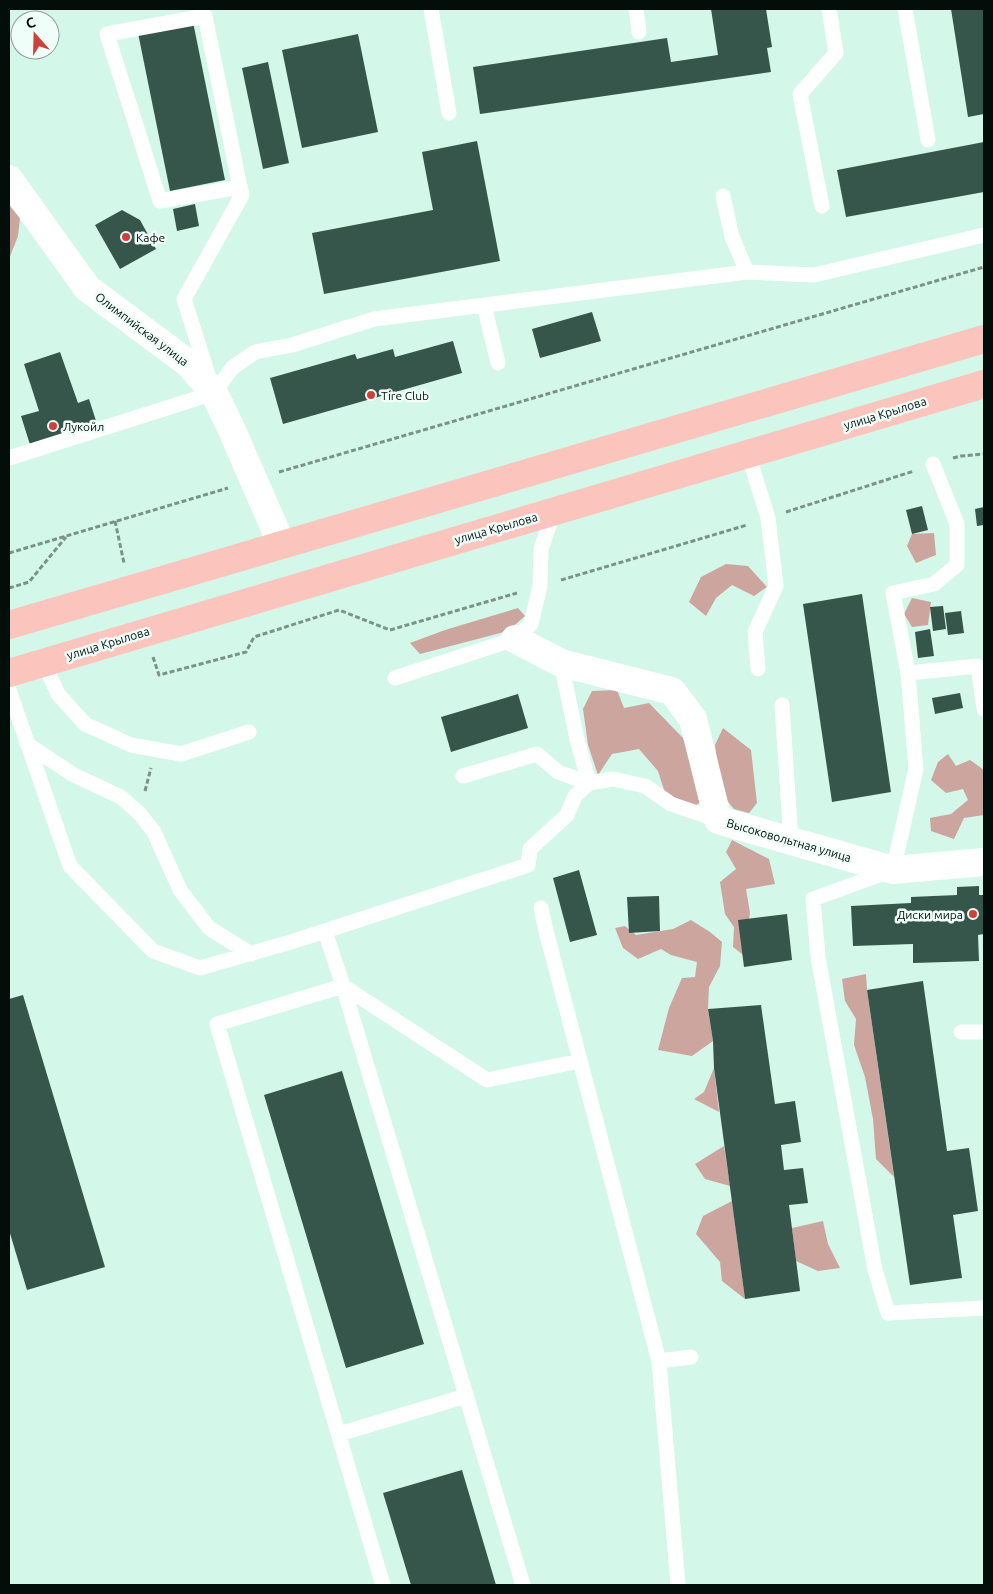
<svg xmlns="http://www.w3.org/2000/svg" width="993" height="1594" viewBox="0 0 993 1594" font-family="Ubuntu,sans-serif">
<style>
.forest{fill:#cca59f}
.building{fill:#37564b}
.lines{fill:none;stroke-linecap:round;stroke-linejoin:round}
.path{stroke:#7a9389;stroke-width:3;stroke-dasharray:5 2.5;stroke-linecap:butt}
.lane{stroke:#fff;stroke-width:15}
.street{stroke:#fff;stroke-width:28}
.primary{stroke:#fbc4bc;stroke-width:28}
.poi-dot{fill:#ce4038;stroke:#f0fef9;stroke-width:2}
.labels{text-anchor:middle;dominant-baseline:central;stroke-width:5;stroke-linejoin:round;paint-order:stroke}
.poi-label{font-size:12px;fill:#030e0a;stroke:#f0fef9;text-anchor:start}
.street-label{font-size:12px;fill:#030e0a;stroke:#f0fef9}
</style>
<rect width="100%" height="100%" fill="#d3f7e9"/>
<path class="forest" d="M 9,205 L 20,218 L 18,236 L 9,259 Z
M 934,533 L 936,555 L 916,563 L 907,546 L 912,534 Z
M 726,564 L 748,566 L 767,587 L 754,596 L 732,585 L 716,598 L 706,616 L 689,602 L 701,577 Z
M 912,598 L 931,602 L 928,625 L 912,627 L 904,614 Z
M 518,608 L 525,616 L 508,631 L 420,654 L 410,643 L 445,630 Z
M 617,690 L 624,708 L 649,703 L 683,738 L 703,801 L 689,809 L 666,796 L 658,771 L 639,749 L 612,754 L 598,775 L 588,745 L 583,709 L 592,691 Z
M 723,728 L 751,750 L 757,803 L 749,813 L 734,809 L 721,793 L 715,745 Z
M 948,754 L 956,766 L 970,760 L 984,770 L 984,815 L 964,818 L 954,839 L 931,831 L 930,818 L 951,814 L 968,800 L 963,789 L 946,793 L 931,780 L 938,762 Z
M 732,840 L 769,859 L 775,884 L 746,889 L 750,913 L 749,919 L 747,958 L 733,947 L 734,927 L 725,914 L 720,882 L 736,869 L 726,852 Z
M 691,920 L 710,932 L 722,942 L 720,966 L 709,987 L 708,1009 L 713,1041 L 692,1056 L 658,1050 L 669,1008 L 682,978 L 695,977 L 697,962 L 671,955 L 661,949 L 638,959 L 623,948 L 615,928 L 625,926 L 636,935 L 673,929 Z
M 866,974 L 867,990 L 894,1177 L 876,1159 L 873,1119 L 865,1077 L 854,1045 L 856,1019 L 845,1001 L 842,979 Z
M 714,1068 L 719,1112 L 694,1099 L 704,1092 Z
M 724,1146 L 730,1186 L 705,1179 L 695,1164 Z
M 732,1201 L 745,1299 L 722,1281 L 720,1262 L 696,1234 L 703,1216 Z
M 823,1221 L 828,1244 L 840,1268 L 818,1271 L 796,1261 L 792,1228 Z"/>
<path class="building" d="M 711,9 L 766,9 L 772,47 L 767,48 L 771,72 L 480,114 L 473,67 L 667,38 L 671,62 L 718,55 Z
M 951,9 L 984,9 L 984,114 L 968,117 Z
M 193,22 L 225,180 L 170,191 L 138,33 Z
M 358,34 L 378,132 L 302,148 L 282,50 Z
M 268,62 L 289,163 L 263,169 L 242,68 Z
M 477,141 L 500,261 L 324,294 L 312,233 L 433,210 L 422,152 Z
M 984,142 L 984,192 L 846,217 L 837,170 Z
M 195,204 L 199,226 L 177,231 L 173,209 Z
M 122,210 L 140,220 L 156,249 L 120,269 L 95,225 Z
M 592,312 L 601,341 L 540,358 L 532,329 Z
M 453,341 L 462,373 L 283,424 L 270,378 L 355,354 L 357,359 L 393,349 L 395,357 Z
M 60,352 L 78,403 L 89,399 L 99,430 L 32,451 L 21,416 L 39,411 L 24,364 Z
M 922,506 L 928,530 L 912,534 L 906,510 Z
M 984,507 L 984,525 L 977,526 L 975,509 Z
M 862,594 L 891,792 L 832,802 L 803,604 Z
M 943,606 L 946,629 L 933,631 L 930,607 Z
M 961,611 L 964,633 L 948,635 L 945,613 Z
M 930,629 L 934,656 L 918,658 L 915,632 Z
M 960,693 L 963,708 L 935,714 L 932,698 Z
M 518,694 L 528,728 L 451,752 L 441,717 Z
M 579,870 L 597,935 L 570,942 L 553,878 Z
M 979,886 L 979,895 L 984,895 L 984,934 L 978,935 L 979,961 L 913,963 L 913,944 L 853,946 L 851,906 L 911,903 L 911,897 L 957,895 L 957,887 Z
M 659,896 L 660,931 L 629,933 L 627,897 Z
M 787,914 L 792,960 L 744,967 L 738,920 Z
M 923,981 L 947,1151 L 969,1148 L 978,1211 L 953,1215 L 962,1278 L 910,1285 L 867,990 Z
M 23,995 L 105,1267 L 27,1290 L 9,1230 L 9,999 Z
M 761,1005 L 775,1104 L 795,1101 L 801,1142 L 781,1145 L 784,1170 L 803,1168 L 808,1203 L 789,1205 L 800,1291 L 745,1299 L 714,1068 L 713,1041 L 708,1009 Z
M 342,1071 L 424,1344 L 346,1368 L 264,1095 Z
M 462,1470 L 496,1585 L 411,1585 L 383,1493 Z"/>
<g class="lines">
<path class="path" d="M 953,458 L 961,456 L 984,454
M 279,472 L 984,267
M 786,512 L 914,471
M 115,521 L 124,563
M 9,553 L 228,488
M 561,580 L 747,525
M 9,588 L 29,582 L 66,537
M 153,657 L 159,675 L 246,652 L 254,637 L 339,610 L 390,630 L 517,593
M 145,791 L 151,768"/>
<path class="lane" d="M 431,9 L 449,113
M 636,9 L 639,32
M 905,9 L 928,140
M 723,196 L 732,237 L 747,272
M 822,206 L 800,94 L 836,53 L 829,9
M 484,305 L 498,363
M 209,378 L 184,299 L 242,195 L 240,187 L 205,16 L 107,34 L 160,201 L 240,187
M 748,454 L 768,518 L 776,586 L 755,632 L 758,669
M 9,458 L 214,393 L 232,368 L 255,352 L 292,345 L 374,319 L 747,272 L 814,275 L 984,235
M 933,464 L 957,524 L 957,565 L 934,584 L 893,593 L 908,673 L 916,769 L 893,870 L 813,899 L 818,957 L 875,1270 L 888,1313 L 984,1308
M 44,663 L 58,694 L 85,724 L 131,745 L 181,754 L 249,732
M 561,663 L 577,739 L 589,783
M 908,673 L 978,666 L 984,709
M 395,678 L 515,639 L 531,624 L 540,586 L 541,549 L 554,511
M 9,690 L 70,866 L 153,951 L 200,968 L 291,942 L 528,865 L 530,849 L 567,815 L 575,796 L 589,783
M 782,705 L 791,841
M 27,744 L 72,774 L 121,797 L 140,814 L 154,832 L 180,890 L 209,928 L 251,954
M 463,776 L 537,754 L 558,772 L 589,783 L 613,779 L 645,786 L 671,804 L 718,820
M 541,908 L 546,931 L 659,1361 L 678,1585
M 325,931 L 343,986 L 523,1585
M 961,1032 L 984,1032
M 659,1361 L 691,1357
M 339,1434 L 466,1396
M 383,1585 L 217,1024 L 343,986 L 487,1080 L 580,1061"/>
<path class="street" d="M 9,179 L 87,288 L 189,364 L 214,393 L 230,426 L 282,545
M 515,639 L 561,663 L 672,691 L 693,719 L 718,820 L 893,870 L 984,862"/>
<path class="primary" d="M 9,625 L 984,339
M 9,673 L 984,384"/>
</g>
<g class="poi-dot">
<circle cx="126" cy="237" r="5"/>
<circle cx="371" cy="395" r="5"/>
<circle cx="53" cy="426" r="5"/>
<circle cx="973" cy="914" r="5"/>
</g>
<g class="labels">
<g class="poi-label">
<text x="136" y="237">Кафе</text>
<text x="381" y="395">Tire Club</text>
<text x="63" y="426">Лукойл</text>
<text x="963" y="914" text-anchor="end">Диски мира</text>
</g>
<g class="street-label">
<text transform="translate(142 329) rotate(37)">Олимпийская улица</text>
<text transform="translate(885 413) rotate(-17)">улица Крылова</text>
<text transform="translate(496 528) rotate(-16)">улица Крылова</text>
<text transform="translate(108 643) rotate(-17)">улица Крылова</text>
<text transform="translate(789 840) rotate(16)">Высоковольтная улица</text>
</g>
</g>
<rect width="993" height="1594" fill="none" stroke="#030e0a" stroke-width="20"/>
<g transform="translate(35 35) rotate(340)"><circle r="24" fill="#f0fef9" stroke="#919e99"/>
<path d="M0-4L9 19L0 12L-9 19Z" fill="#ce4038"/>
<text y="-8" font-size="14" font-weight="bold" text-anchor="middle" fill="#030e0a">С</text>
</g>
</svg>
